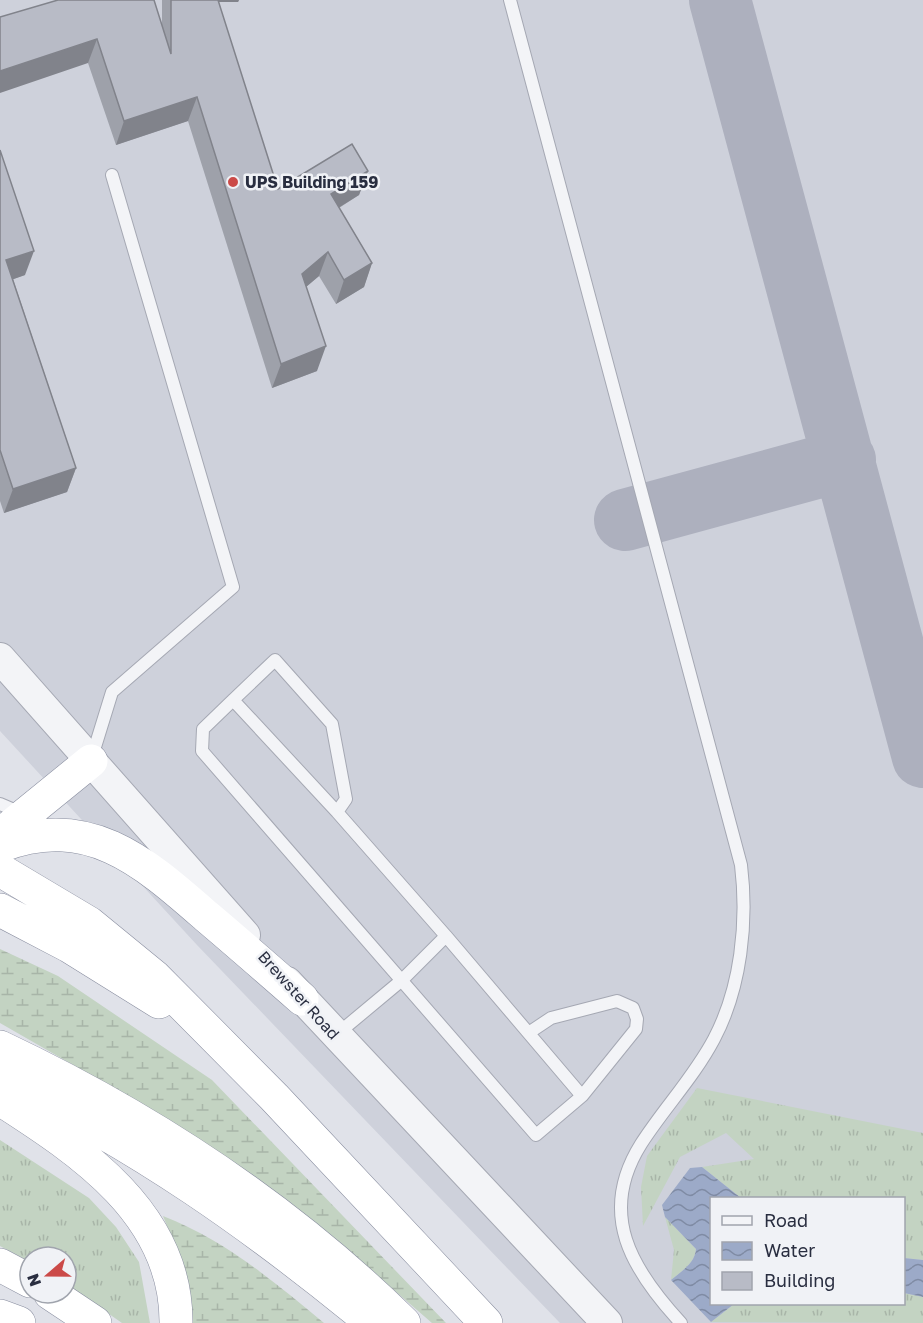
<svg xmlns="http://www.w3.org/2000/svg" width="923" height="1323" viewBox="0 0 923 1323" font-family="'Golos Text',sans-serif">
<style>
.built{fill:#ced1db;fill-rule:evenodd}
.grass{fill:url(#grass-tufts)}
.wetland{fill:url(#wetland-marsh)}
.water{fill:url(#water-waves)}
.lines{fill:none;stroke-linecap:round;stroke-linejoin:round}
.taxiway{stroke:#adb0be;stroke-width:62}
.service-casing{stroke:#a5a8b3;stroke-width:14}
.tertiary-casing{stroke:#a5a8b3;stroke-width:32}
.motorway-casing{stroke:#888d9f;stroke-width:34}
.service{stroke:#f3f4f7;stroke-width:12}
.tertiary{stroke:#f3f4f7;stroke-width:30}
.motorway{stroke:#fff;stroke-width:33}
.wall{fill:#9ea1aa}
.shaded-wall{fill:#81838b}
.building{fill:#b8bbc6;stroke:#81838b;stroke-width:1.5}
.poi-dot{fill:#cb4a48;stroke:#f0f2f6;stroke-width:2}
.labels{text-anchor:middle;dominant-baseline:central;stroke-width:5;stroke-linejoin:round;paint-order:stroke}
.poi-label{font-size:16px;font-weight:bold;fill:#292e40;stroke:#f0f2f6;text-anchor:start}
.street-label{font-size:16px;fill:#292e40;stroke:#f0f2f6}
</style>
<defs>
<pattern id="grass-tufts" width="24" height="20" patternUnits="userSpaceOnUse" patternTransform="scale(1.5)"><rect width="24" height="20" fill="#c3d3c2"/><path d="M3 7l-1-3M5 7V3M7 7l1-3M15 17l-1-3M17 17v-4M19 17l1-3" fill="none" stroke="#a8b5a8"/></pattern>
<pattern id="wetland-marsh" width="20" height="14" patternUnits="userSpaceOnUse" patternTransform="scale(1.5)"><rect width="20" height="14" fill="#c3d3c2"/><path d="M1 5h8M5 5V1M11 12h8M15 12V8" fill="none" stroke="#a8b5a8"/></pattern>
<pattern id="water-waves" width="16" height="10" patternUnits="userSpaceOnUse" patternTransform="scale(1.5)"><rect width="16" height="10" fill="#9caac8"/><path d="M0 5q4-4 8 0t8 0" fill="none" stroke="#7f8ba4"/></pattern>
</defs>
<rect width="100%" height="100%" fill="#e0e2e9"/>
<path class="built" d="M 0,0 L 923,0 L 923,1323 L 560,1323 L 197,945 L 0,731 ZM 712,1198 L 904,1198 L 904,1304 L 712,1304 Z"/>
<path class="grass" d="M 697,1088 L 923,1133 L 923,1260 L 904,1258 L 904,1198 L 741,1198 L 702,1167 L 754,1159 L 726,1133 L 680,1157 L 643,1226 L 641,1187 L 647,1156 Z
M 0,1140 L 89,1198 L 116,1227 L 139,1262 L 150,1323 L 122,1323 L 66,1284 L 66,1257 L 30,1257 L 30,1262 L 0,1246 Z
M 665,1217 L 696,1249 C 695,1263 682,1271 671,1280 L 674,1250 Z
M 904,1293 L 923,1297 L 923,1323 L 711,1322 L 734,1304 L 904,1304 Z"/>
<path class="wetland" d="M 0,949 L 58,976 L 212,1080 L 446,1323 L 432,1323 L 373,1272 L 155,1112 L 0,1023 Z
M 163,1216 C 225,1240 273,1281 324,1323 L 188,1323 L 184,1267 Z"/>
<path class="water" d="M 702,1167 L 741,1198 L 712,1198 L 712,1304 L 734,1304 L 711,1322 L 671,1280 C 682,1271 695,1263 696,1249 L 665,1217 L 662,1205 L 690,1168 Z
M 904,1258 L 923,1260 L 923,1297 L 904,1293 Z"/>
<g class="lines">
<path class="taxiway" d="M 720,0 L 923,757
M 625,520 L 845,460"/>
<g class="service-casing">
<path id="service" d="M 510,0 L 741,865 C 748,922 741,988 714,1039 C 694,1077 664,1108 641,1144 C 597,1214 632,1270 681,1323
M 233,700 L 275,660 L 332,724 L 346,799 L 337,812
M 91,760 L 112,692 L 233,587 L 112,175
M 0,804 L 21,813
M 530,1032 L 551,1018 L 617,1001 L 633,1008 L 637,1019 L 636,1029 L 582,1096
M 336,1035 L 402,980 L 446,936 L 337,812 L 233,700 L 203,729 L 202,751 L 536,1135 L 582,1096 L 446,936"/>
</g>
<g class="tertiary-casing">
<path id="tertiary" d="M 0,658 L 245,935
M 287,982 L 607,1323"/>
</g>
<g class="motorway-casing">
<path id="motorway" d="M 0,835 L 91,761
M 0,846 C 88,812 143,861 206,916 C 238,943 270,971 302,999
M 0,870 L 89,923 L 155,977 L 274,1097 L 486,1323
M 0,910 L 69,946 L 159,1002
M 0,1047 C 148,1117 287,1208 404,1323
M 0,1079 C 135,1141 258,1229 372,1323
M 0,1099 C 81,1151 177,1214 176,1323
M 0,1265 L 30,1281
M 50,1293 L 95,1323
M 0,1316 L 19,1323"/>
</g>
<use href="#service" class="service"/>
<use href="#tertiary" class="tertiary"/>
<use href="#motorway" class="motorway"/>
</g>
<path class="wall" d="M 162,0 L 239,0 L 238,2 L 218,2 L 278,189 L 368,171 L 359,195 L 339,208 L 372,263 L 364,287 L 336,304 L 319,276 L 306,287 L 317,371 L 272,388 L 188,121 L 116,145 L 88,63 L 0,17 L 162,25 Z
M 0,150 L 25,275 L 13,279 L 76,468 L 67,492 L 4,513 L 0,501 Z"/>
<path class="shaded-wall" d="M 202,0 L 239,0 L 238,2 L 202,2 Z
M 97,39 L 88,63 L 0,93 L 0,71 Z
M 197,97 L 188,121 L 116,145 L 124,121 Z
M 368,171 L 359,195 L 322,218 L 331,194 Z
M 34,251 L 25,275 L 0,284 L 6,260 Z
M 328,252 L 319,276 L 293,298 L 302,274 Z
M 372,263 L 364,287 L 336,304 L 344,280 Z
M 326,346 L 317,371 L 272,388 L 281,364 Z
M 76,468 L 67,492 L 4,513 L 13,489 Z"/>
<path class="building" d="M 58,0 L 154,0 L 171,54 L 171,0 L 218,0 L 278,189 L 352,144 L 368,171 L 331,194 L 372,263 L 344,280 L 328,252 L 302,274 L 326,346 L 281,364 L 197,97 L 124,121 L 97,39 L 0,71 L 0,17 Z
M 0,150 L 34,251 L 6,260 L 76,468 L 13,489 L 0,450 Z"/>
<circle class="poi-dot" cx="233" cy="182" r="6"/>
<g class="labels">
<g class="poi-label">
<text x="245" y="182">UPS Building 159</text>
</g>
<g class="street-label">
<text transform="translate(299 995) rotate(48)">Brewster Road</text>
</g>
</g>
<rect x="710" y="1197" width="195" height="108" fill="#f0f2f6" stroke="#a0a4ad" stroke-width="1.5"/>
<rect x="722" y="1216" width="30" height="9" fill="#f3f4f7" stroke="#a0a4ad" stroke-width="1.5"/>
<text x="764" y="1227" font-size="18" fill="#292e40">Road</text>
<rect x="722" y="1242" width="30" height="18" fill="url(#water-waves)" stroke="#a0a4ad" stroke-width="1.5"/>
<text x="764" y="1257" font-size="18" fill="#292e40">Water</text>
<rect x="722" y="1272" width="30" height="18" fill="#b8bbc6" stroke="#a0a4ad" stroke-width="1.5"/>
<text x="764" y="1287" font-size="18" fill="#292e40">Building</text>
<g transform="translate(48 1275) rotate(250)"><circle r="28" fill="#f0f2f6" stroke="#a0a4ad" stroke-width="1.5"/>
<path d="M0-4.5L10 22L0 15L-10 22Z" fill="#cb4a48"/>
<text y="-9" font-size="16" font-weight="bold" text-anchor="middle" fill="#292e40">N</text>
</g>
</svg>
